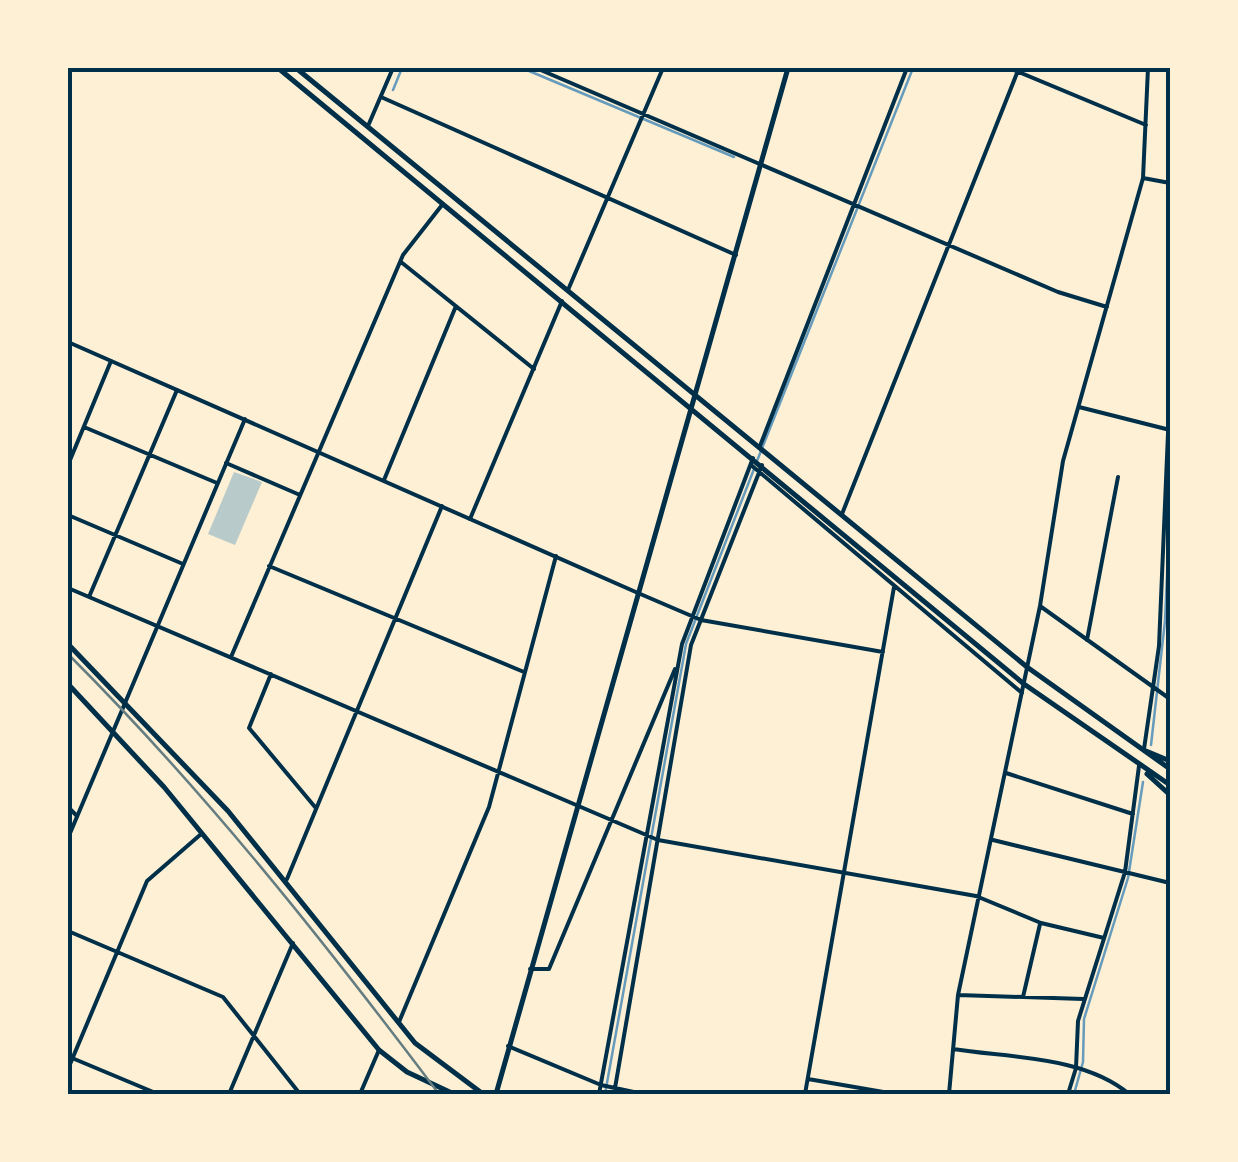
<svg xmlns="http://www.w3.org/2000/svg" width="1238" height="1162" viewBox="0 0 1238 1162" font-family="'PT Sans',sans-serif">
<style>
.green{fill:#b9caca}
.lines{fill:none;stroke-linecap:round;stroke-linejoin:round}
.stream{stroke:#669bbc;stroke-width:2.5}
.minor{stroke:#003049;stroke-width:4}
.tertiary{stroke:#003049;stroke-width:4}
.secondary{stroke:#003049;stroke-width:5}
.trunk{stroke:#003049;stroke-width:5}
.rail{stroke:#657d81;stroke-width:2.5}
.neatline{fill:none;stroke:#003049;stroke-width:4}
</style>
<rect width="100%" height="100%" fill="#fdf0d5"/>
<path class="green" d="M 234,472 L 262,482 L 235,545 L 208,534 Z"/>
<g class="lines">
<path class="stream" d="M 522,68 L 734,157
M 393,90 L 402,68
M 757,461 L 913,68
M 1151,745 L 1165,621 L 1170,506
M 605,1094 L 686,644 L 754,469
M 1074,1094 L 1083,1062 L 1084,1019 L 1128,878 L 1143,782"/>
<path class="minor" d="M 536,68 L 1058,292 L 1107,307
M 1009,68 L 1146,125
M 381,97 L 736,255
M 1143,178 L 1170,183
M 401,262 L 534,369
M 568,290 L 663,68
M 1079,407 L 1170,430
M 84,427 L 217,483
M 760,446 L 907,68
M 226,463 L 300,495
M 68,465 L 111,361
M 751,465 L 1022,693
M 384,480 L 456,306
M 842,514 L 1019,68
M 68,515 L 183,564
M 470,519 L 562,301
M 269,566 L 524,672
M 68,588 L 658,840
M 638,593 L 701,620 L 883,652
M 89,597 L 177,390
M 1040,606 L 1170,699
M 1087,640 L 1118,477
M 231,657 L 403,255 L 442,205
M 271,674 L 249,728 L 315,807
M 1144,749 L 1159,646 L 1170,386
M 1006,773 L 1133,814
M 68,807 L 77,816
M 993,840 L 1170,883
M 287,879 L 442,506
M 976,896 L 1041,923 L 1104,938
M 68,931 L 223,997 L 300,1094
M 530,969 L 549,969 L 675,669
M 958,995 L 1083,999
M 1023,997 L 1040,924
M 399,1022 L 489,807 L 556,556
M 508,1046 L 601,1085 L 643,1094
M 953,1049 C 1010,1058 1084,1056 1129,1094
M 72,1058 L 158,1094
M 68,1069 L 147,881 L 200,835
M 808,1079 L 895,1094
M 229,1094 L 293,943
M 360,1094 L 379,1050
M 599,1094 L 682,644 L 753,458
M 614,1094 L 691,645 L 762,465
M 805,1094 L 894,587
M 949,1094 L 958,995 L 1040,606 L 1063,461 L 1143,178 L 1148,68
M 1068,1094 L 1076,1068 L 1078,1021 L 1125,872 L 1139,766"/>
<path class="tertiary" d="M 368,126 L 393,68
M 68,342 L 638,593
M 68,838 L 245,419
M 658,840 L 976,896"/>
<path class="secondary" d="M 68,644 L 228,811 L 415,1043 L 483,1094
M 68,684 L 164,787 L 379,1050 L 407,1072 L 454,1094"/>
<path class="trunk" d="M 278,68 L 1024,684 L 1170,785
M 296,68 L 1027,667 L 1170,769
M 1146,751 L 1170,761
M 1147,774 L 1170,795
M 496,1094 L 788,68"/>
<path class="rail" d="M 68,654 C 205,791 323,940 439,1094"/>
</g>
<rect width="1238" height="1162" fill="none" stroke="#fdf0d5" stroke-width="140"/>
<rect x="70" y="70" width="1098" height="1022" class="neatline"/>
</svg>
